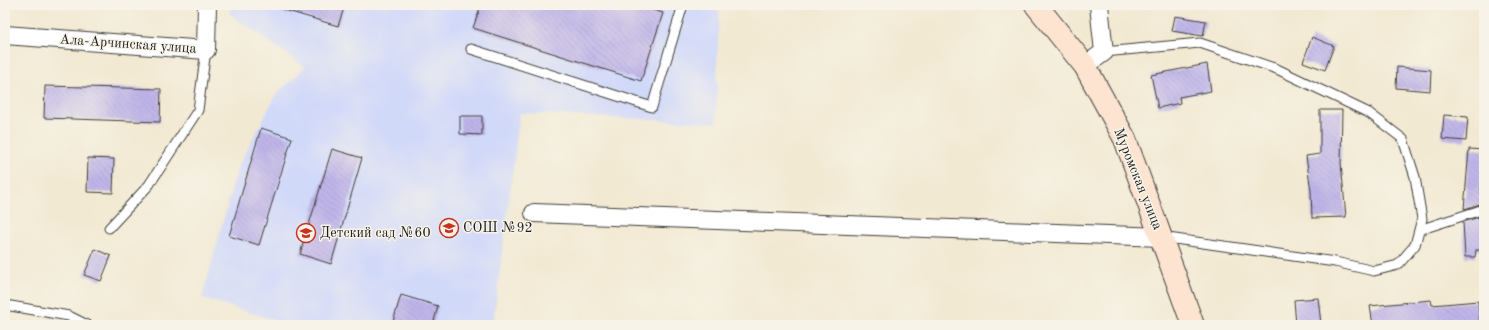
<svg xmlns="http://www.w3.org/2000/svg" width="1489" height="330" viewBox="0 0 1489 330" font-family="'Old Standard TT',serif">
<style>
.built{fill:#d1d9f9}
.building{fill:url(#building-back-hatch)}
.lines{fill:none;stroke-linecap:round;stroke-linejoin:round}
.lane-casing{stroke:#3c3b37;stroke-width:11}
.street-casing{stroke:#3c3b37;stroke-width:20}
.secondary-casing{stroke:#3c3b37;stroke-width:24}
.lane{stroke:#fff;stroke-width:9}
.street{stroke:#fff;stroke-width:18}
.secondary{stroke:#fde4d1;stroke-width:22}
.labels{text-anchor:middle;dominant-baseline:central;stroke-width:3;stroke-linejoin:round;paint-order:stroke}
.street-label{font-size:14px;fill:#1c1c1c;stroke:#f7f3e8}
.poi-label{font-size:14px;fill:#1c1c1c;stroke:#f7f3e8;text-anchor:start}
</style>
<defs>
<pattern id="building-back-hatch" width="6" height="6" patternUnits="userSpaceOnUse"><rect width="6" height="6" fill="#c0b5e9"/><path d="M-1 5l2 2M0 0l6 6M5-1l2 2" fill="none" stroke="#a49bc7"/></pattern>
</defs>
<rect width="100%" height="100%" fill="#f7f3e8"/>
<filter id="ink" filterUnits="userSpaceOnUse"><feTurbulence type="fractalNoise" baseFrequency=".025" numOctaves="2"/><feDisplacementMap in="SourceGraphic" scale="8" xChannelSelector="R" yChannelSelector="G"/><feConvolveMatrix kernelMatrix="1 2 1 2 8 2 1 2 1" color-interpolation-filters="sRGB"/></filter>
<filter id="wash" filterUnits="userSpaceOnUse"><feTurbulence type="fractalNoise" baseFrequency=".012" numOctaves="4" result="noise"/><feDisplacementMap in="SourceGraphic" scale="16" xChannelSelector="R" yChannelSelector="G"/><feGaussianBlur stdDeviation="0.9" result="paint"/><feColorMatrix in="noise" values="0 0 0 0 0 0 0 0 0 0 0 0 0 0 0 0 0 1.4 0 .05"/><feComposite in="paint" operator="in"/></filter>
<g filter="url(#wash)">
<rect width="100%" height="100%" fill="#f2e9d2"/>
<path class="built" d="M 231,5 L 719,5 L 716,123 L 520,113 L 493,325 L 291,325 L 202,298 L 238,167 L 276,95 L 305,67 L 230,14 Z"/>
<g id="blocks">
<path class="building" d="M 282,5 L 345,5 L 338,26 L 281,9 Z
M 481,5 L 638,5 L 663,13 L 641,81 L 473,28 Z
M 1175,16 L 1206,21 L 1203,36 L 1172,31 Z
M 1312,37 L 1334,46 L 1325,70 L 1303,62 Z
M 1207,64 L 1211,91 L 1179,97 L 1180,103 L 1158,108 L 1151,75 Z
M 1397,67 L 1431,70 L 1430,91 L 1396,88 Z
M 45,86 L 161,89 L 160,122 L 44,118 Z
M 1320,110 L 1342,110 L 1341,163 L 1346,217 L 1312,218 L 1311,191 L 1306,156 L 1320,154 Z
M 1444,115 L 1468,117 L 1466,141 L 1442,139 Z
M 460,116 L 482,116 L 482,135 L 460,134 Z
M 261,128 L 292,138 L 259,245 L 229,236 Z
M 332,149 L 362,158 L 331,264 L 300,254 Z
M 1469,149 L 1484,150 L 1480,204 L 1464,209 Z
M 88,158 L 114,159 L 113,193 L 87,192 Z
M 1479,217 L 1479,219 L 1484,219 L 1484,250 L 1476,250 L 1475,257 L 1465,257 L 1463,222 Z
M 95,249 L 111,256 L 101,281 L 84,275 Z
M 401,295 L 438,306 L 433,325 L 392,325 Z
M 1318,298 L 1321,324 L 1296,325 L 1294,300 Z
M 1431,300 L 1432,305 L 1478,301 L 1480,325 L 1373,325 L 1370,306 Z"/>
</g>
</g>
<g filter="url(#ink)">
<use href="#blocks" fill-opacity="0" stroke="#3c3b37" stroke-width="1"/>
<g class="lines">
<g class="lane-casing">
<path id="lane" d="M 471,49 L 652,107 L 683,5
M 1104,52 L 1200,43 L 1277,69 L 1369,113 L 1403,139 L 1415,177 L 1422,219 L 1415,245 L 1398,265 L 1374,271 L 1335,262 L 1161,237
M 109,228 L 149,185 L 198,110 L 206,50
M 1419,230 L 1484,209
M 5,305 L 69,316 L 87,325"/>
</g>
<g class="street-casing">
<path id="street" d="M 5,35 L 206,50 L 207,5
M 1085,66 L 1104,52 L 1099,5
M 534,213 L 1161,237"/>
</g>
<g class="secondary-casing">
<path id="secondary" d="M 1036,5 L 1085,66 L 1125,139 L 1193,325"/>
</g>
<use href="#lane" class="lane"/>
<use href="#street" class="street"/>
<use href="#secondary" class="secondary"/>
</g>
</g>
<defs>
<g id="school-ring" transform="scale(1)"><circle r="9.5" fill="#f7f3e8" stroke="#c8321e" stroke-width="1.5"/><path d="M0-5L7-2L0 1L-7-2ZM-4 1L0 2.5L4 1V4Q0 6-4 4Z" fill="#c8321e"/></g>
</defs>
<g fill-rule="evenodd">
<use href="#school-ring" x="449" y="228"/>
<use href="#school-ring" x="306" y="233"/>
</g>
<g class="labels">
<g class="street-label">
<text transform="translate(128 44) rotate(4)">Ала-Арчинская улица</text>
<text transform="translate(1138 179) rotate(68)">Муромская улица</text>
</g>
<g class="poi-label">
<text x="463" y="228">СОШ №92</text>
<text x="320" y="233">Детский сад №60</text>
</g>
</g>
<rect width="1489" height="330" fill="none" stroke="#f7f3e8" stroke-width="20"/>
</svg>
